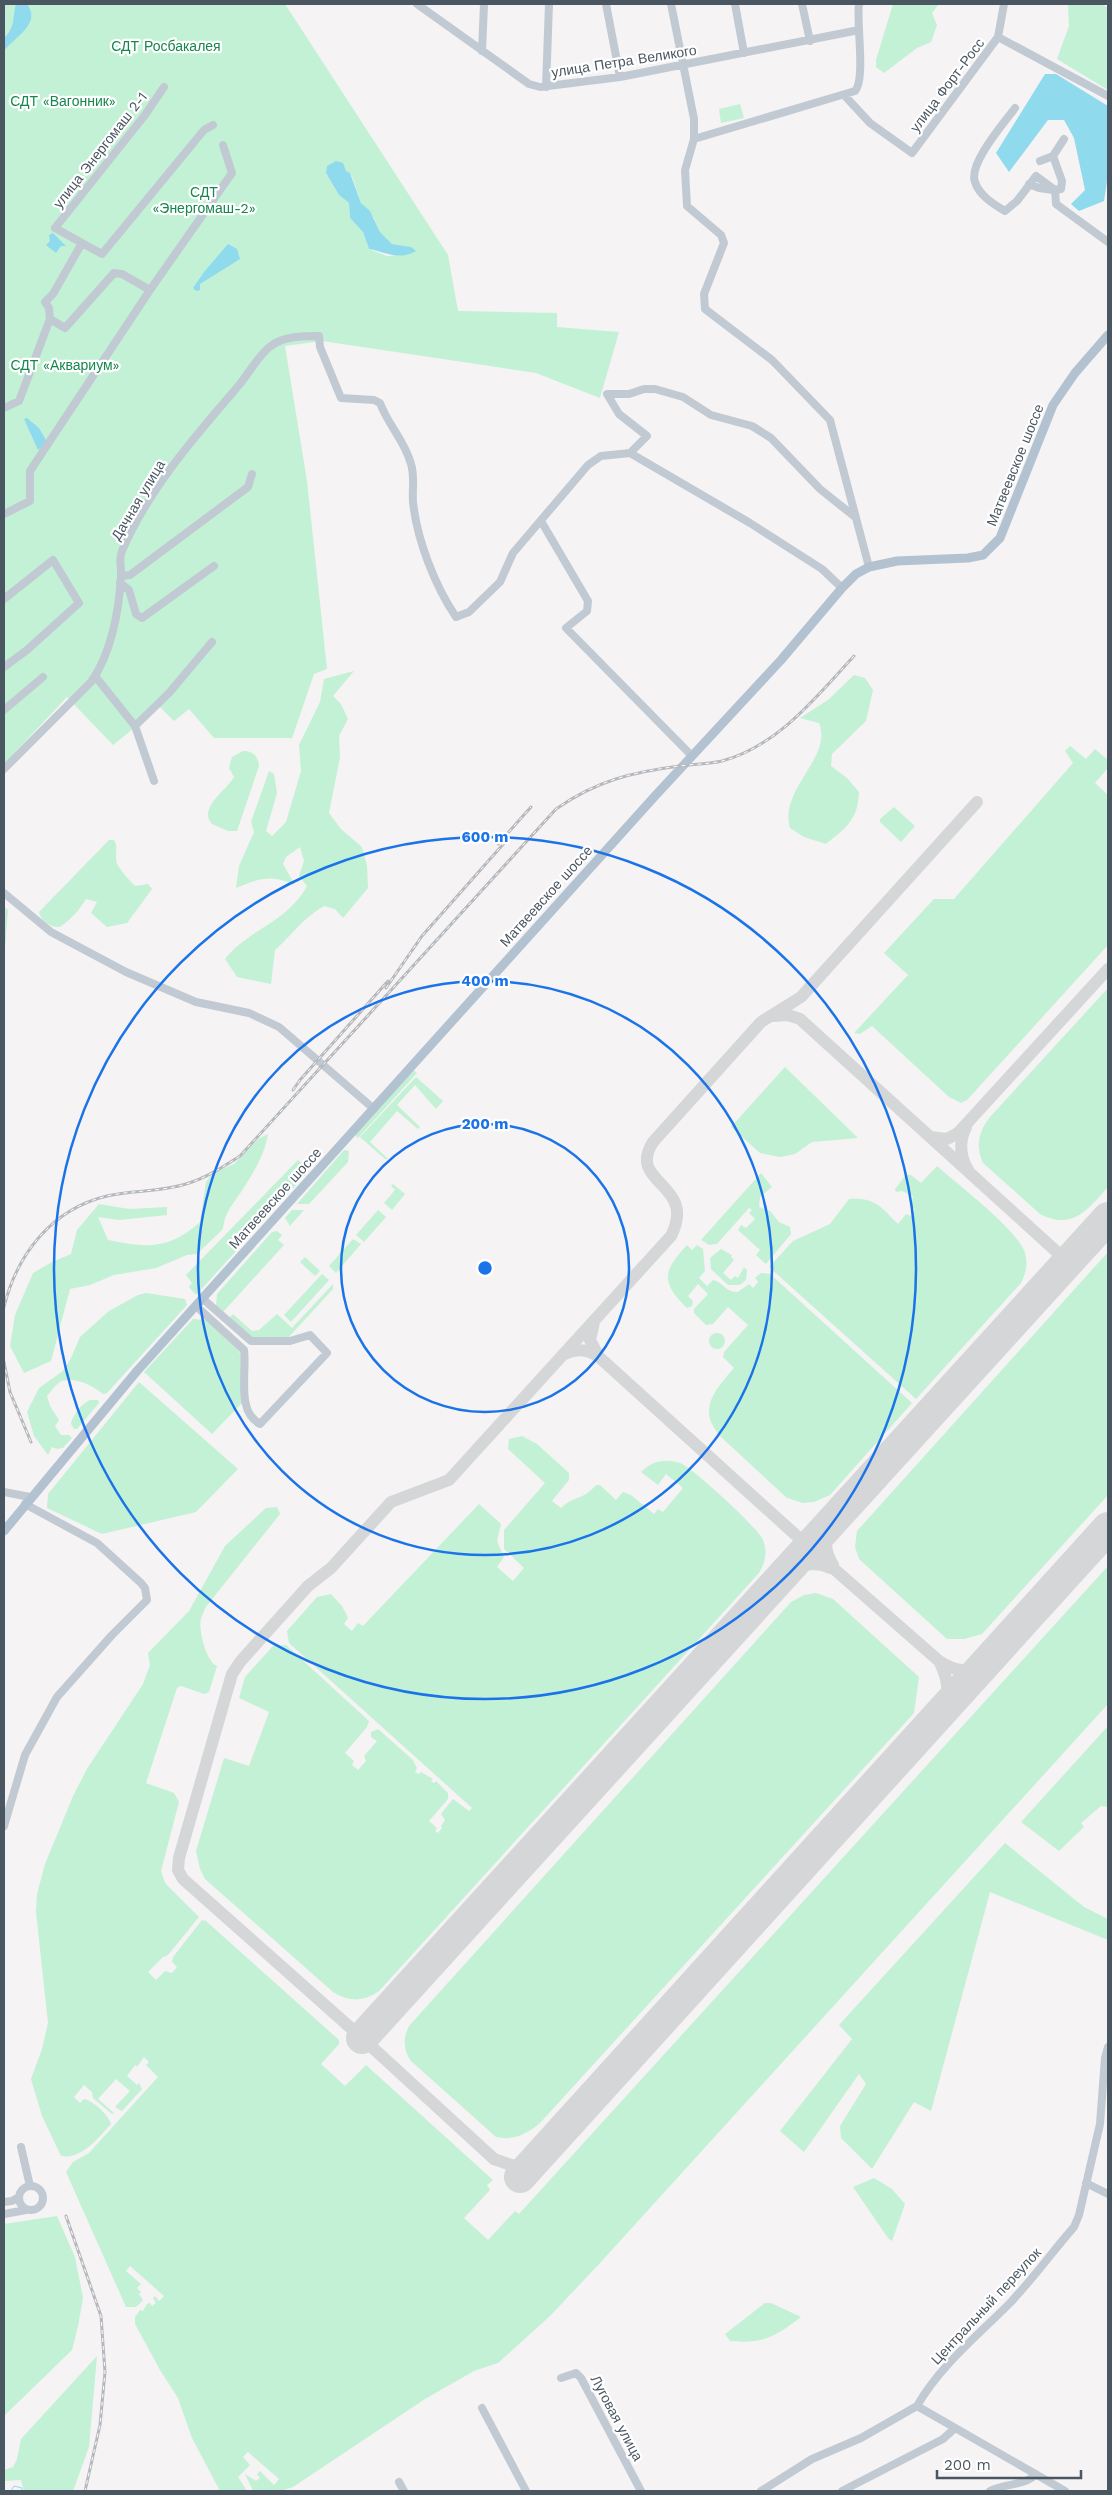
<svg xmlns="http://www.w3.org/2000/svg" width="1112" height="2495" viewBox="0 0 1112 2495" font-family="'Work Sans',sans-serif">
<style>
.green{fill:#c3f1d5;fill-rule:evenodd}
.water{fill:#90daee}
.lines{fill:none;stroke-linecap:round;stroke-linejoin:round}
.stream{stroke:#90daee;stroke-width:1}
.taxiway{stroke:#d5d6d8;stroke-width:12}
.runway{stroke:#d5d6d8;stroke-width:32}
.minor{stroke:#c1cad2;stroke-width:8}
.major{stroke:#b3c2d1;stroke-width:9}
.rail-casing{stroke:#b5b8bd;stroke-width:3}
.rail{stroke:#fff;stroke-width:1;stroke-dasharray:4;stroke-linecap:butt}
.ring{fill:none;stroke:#1a73e8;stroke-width:2.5}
.labels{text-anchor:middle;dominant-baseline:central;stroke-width:4.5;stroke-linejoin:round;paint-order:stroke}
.park-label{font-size:14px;fill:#17864f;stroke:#fff}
.street-label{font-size:14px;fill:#4a5661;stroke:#fff}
.centre{fill:#1a73e8;stroke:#fff;stroke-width:2.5}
.ring-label{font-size:15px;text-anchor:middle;font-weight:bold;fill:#1a73e8;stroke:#fff;stroke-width:4.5;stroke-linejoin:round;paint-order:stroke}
</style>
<rect width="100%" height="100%" fill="#f5f3f3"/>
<path class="green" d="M 4,4 L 285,4 L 448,255 L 458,311 L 557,313 L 557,327 L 619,332 L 600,398 L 536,373 L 322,341 L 285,346 L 307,481 L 327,669 L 314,674 L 292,738 L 214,738 L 189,709 L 174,721 L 160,707 L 113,745 L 67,697 L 4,764 ZM 346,171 L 352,176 L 361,203 L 374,218 L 380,232 L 392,244 L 411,247 L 403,255 L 387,256 L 369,249 L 363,232 L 350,218 L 349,203 L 339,195 L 326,173 Z
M 893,4 L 939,4 L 932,13 L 937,25 L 931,42 L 917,48 L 884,73 L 876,67 L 876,60 Z
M 1068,4 L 1102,4 L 1108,8 L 1108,90 L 1057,59 L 1069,26 Z
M 740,104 L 744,118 L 721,123 L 719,109 Z
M 354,671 L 333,696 L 341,704 L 348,719 L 339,736 L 340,757 L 329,813 L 341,829 L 362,847 L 367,866 L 368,888 L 343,918 L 335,909 L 324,906 C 304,917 292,935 275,950 L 271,984 L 237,977 L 225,959 C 248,929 286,924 307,886 L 299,876 L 304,861 L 300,847 L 286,857 L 283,864 L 295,885 C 271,874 260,878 236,888 L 239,866 L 254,832 L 251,822 L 269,771 L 274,774 L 277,793 L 266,831 L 272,836 L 286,822 L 301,771 L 299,745 L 320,702 L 324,679 Z
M 854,675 L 865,678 L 873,690 L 866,721 L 832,754 L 831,766 L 847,778 L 859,792 C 858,820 846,828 826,844 L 804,837 L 790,828 C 779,788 833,758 819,723 L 800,718 L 828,700 Z
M 1070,746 L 1086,759 L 1095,749 L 1108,760 L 1108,768 L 1095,783 L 1108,795 L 1108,945 L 967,1100 L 961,1103 L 949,1097 L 872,1026 L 860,1034 L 854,1033 L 908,975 L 884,953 L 934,899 L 954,899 L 1073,763 L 1065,751 Z
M 243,751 C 253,751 258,756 259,766 L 237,831 L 228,831 L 212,824 C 197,808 229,788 234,777 L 229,768 L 232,757 Z
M 894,807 L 915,826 L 901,842 L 880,822 L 880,819 Z
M 109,840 L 114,840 C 119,848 114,856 117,864 C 121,871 129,880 135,886 L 148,884 L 152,889 L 127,923 L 107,927 L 91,913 L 97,902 L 86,899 C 78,912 72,918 60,927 C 51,928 40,920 39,912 Z
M 4,906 L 8,910 L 4,961 Z
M 1108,988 L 1108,1187 C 1088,1209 1073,1231 1040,1214 L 983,1163 C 975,1146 979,1131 990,1117 Z
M 785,1067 L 858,1138 L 812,1142 L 795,1154 L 780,1157 L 760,1153 L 731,1127 Z
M 413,1070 L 417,1073 L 358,1138 L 354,1134 Z
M 416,1077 L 443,1101 L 436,1109 L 415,1085 L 397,1105 L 420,1127 L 418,1129 L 397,1111 L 370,1142 L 388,1159 L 385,1159 L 360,1137 Z
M 268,1134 C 265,1155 251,1177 239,1195 C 231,1207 224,1214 223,1229 L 197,1254 L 187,1255 L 156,1268 L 114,1275 L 90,1285 L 70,1289 L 51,1361 L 24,1373 L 10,1346 L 15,1315 L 33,1273 L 52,1262 L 71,1254 L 77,1230 L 99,1204 L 129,1209 L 167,1207 L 167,1215 L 119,1220 L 98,1217 L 108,1240 C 146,1248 169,1250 200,1222 L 206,1182 L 213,1173 L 234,1164 L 258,1139 Z
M 344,1150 L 349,1151 L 348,1162 L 309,1204 L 297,1204 Z
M 298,1160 L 309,1171 L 196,1295 L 189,1287 L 192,1283 L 186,1275 Z
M 937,1166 C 957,1184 1019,1231 1025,1253 C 1028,1263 1026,1273 1021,1283 L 916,1399 L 769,1267 L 793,1241 L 830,1224 L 849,1199 C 875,1197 881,1207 898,1224 L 906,1214 L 911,1216 L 915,1209 L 911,1207 L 913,1196 L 902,1191 L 896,1192 L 895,1189 L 906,1175 L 911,1175 L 921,1183 Z
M 761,1173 L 772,1187 L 760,1197 L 759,1207 L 770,1211 L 779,1222 L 790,1227 L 791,1234 L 766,1264 L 756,1255 L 760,1250 L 738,1230 L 741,1225 L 746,1228 L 755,1219 L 749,1213 L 752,1210 L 749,1208 L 717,1244 L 709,1245 L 701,1240 Z
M 393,1184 L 405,1194 L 392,1210 L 384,1203 L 395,1190 L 391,1186 Z
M 292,1210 L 304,1210 L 290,1226 L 285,1218 Z
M 378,1210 L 386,1217 L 364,1242 L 356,1235 Z
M 277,1231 L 282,1235 L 278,1240 L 284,1245 L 223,1312 L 216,1306 L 217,1294 L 272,1232 Z
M 353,1239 L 361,1244 L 336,1273 L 329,1266 Z
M 687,1245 L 692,1250 L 697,1245 L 703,1249 L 705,1271 L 699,1278 L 707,1286 L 713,1280 C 723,1282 726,1293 738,1292 L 749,1284 L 753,1288 L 758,1282 L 755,1278 L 761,1273 L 770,1274 L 912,1403 L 830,1495 L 814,1502 L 803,1503 L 787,1498 L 721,1437 C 696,1410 715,1390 734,1368 L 723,1357 L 724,1352 L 748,1325 L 728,1307 L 713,1324 L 706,1325 L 694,1313 L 694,1309 L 708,1294 L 698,1284 L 688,1296 L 693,1301 L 692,1306 L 687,1308 C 661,1282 662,1272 687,1245 Z
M 721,1249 L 732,1255 L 731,1257 L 734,1260 L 723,1273 L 731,1280 L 735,1276 L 738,1278 L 744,1267 L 747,1270 L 746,1280 L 740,1285 L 728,1285 L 711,1269 L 710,1258 Z
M 1108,1252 L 1108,1495 L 982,1634 L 964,1639 L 947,1639 L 859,1559 L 855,1547 L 857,1531 Z
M 305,1257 L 320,1271 L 315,1276 L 300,1262 Z
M 322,1274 L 329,1280 L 291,1322 L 284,1315 Z
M 333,1284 L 333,1289 L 287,1339 L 253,1338 L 228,1319 L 233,1314 L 252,1331 L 259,1330 L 277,1314 L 292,1328 Z
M 146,1293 L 185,1299 L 187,1305 L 107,1393 L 103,1394 C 92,1385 76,1377 62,1381 C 56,1383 51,1392 47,1396 L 50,1406 L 59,1420 L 55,1426 L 61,1435 L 69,1435 L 72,1438 L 63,1448 L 57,1449 L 52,1447 L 48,1455 L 34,1436 L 27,1412 L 39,1388 L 63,1371 L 71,1358 L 80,1337 L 109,1311 L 138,1295 Z
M 193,1319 L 206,1320 L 239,1351 L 241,1357 L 243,1402 L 212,1434 L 144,1372 Z
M709 1341a8 8 0 1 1 16 0a8 8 0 1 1-16 0Z
M 139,1382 L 238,1469 L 196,1512 L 102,1534 L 47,1508 L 48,1494 Z
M 90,1400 L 98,1400 L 99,1403 L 77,1429 L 74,1429 L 71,1424 C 72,1416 82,1403 90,1400 Z
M 522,1436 L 537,1444 L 569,1473 L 569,1480 L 552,1501 L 561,1508 C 573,1496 582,1501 596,1485 L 600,1485 L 616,1500 L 623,1492 L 631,1495 L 654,1514 L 658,1509 L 663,1512 L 683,1488 L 666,1474 L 658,1485 L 641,1472 C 651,1461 666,1458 680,1463 C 692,1467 759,1529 763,1540 C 768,1552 765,1563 759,1573 L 379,1991 C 364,2002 348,2002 333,1992 L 205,1879 L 200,1869 L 196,1851 L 224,1758 L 249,1766 L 269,1712 L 239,1698 L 245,1677 L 273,1646 L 286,1645 L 369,1721 L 367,1727 L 345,1753 L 354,1761 L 352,1765 L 358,1770 L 366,1761 L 364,1756 L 377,1741 L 371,1737 L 371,1732 L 378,1729 L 413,1760 L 417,1768 L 415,1772 L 419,1774 L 421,1772 L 433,1779 L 431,1781 L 434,1783 L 436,1781 L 448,1793 L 448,1799 L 429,1821 L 437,1828 L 435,1831 L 438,1833 L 442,1828 L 441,1826 L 445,1820 L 441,1814 L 453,1799 L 469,1811 L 472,1808 L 289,1643 L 287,1631 L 317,1597 L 331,1594 L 342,1606 L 348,1618 L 344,1624 L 352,1631 L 358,1623 L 363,1626 L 479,1504 L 501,1524 L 497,1541 L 504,1557 L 497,1567 L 513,1581 L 524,1568 L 504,1549 L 504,1530 L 545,1483 L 508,1449 L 509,1439 Z
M 277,1507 L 280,1514 L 205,1608 C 204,1613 202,1615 201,1619 C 198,1628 206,1662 217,1666 L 209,1692 L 204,1694 L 181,1686 L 177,1688 L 146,1783 L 174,1793 L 179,1802 L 161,1871 L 165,1883 L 199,1917 L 168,1955 L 163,1957 L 148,1972 L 156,1980 L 165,1971 L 172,1973 L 177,1967 L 172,1962 L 173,1957 L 202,1920 L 206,1921 L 339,2040 L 339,2044 L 321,2064 L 345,2086 L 366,2065 L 493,2180 L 487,2185 L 490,2190 L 464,2218 L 488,2240 L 515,2211 L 519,2214 L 1108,1566 L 1108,1704 L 600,2263 L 550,2316 L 498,2363 L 474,2371 L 425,2399 L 293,2487 L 281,2491 L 253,2491 L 245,2474 L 256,2481 L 260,2478 L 257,2474 L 260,2471 L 274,2485 L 279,2479 L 248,2452 L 243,2457 L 250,2465 L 238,2477 L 247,2491 L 220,2491 L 192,2438 L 178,2398 L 160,2370 L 135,2324 L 135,2317 L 140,2310 L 143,2311 L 147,2304 L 150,2303 L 152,2306 L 156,2303 L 153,2298 L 155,2296 L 159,2301 L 164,2296 L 130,2266 L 126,2271 L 141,2284 L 137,2288 L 141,2292 L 139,2294 L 143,2300 L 136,2307 L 126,2307 L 66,2172 L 73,2162 L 89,2153 L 158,2077 L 146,2065 L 149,2062 L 144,2057 L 137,2067 L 135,2065 L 127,2076 L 137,2085 L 139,2083 L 142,2089 L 122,2111 L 115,2107 L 130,2091 L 116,2079 L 98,2099 L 114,2113 L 112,2114 L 93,2098 L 92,2092 L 84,2085 L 74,2097 L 80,2103 L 84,2099 C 92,2100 109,2115 111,2124 C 99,2137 82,2160 61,2156 L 42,2116 L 31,2079 L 42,2049 L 48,2023 L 36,1912 L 37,1894 L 45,1864 L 73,1796 L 87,1769 L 143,1684 L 150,1665 L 148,1653 L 189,1611 L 225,1546 L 266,1508 Z
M 816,1593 L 833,1599 L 919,1677 L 914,1713 L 540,2123 C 527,2134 513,2141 496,2137 L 411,2061 C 403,2050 403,2038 409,2026 L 791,1602 L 804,1595 Z
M 1108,1726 L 1108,1807 L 1101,1806 L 1081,1823 L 1084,1827 L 1059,1851 L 1021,1822 Z
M 1005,1843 L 1084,1907 L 1108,1919 L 1108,1940 L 990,1892 L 931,2111 L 914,2102 L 872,2169 L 841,2138 L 840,2126 L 866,2084 L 859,2074 L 804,2152 L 780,2131 L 852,2039 L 839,2025 Z
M 874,2178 L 892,2189 L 905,2204 L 892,2241 L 888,2238 L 853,2187 Z
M 57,2216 L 75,2257 L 83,2298 L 78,2326 L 72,2350 L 4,2416 L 4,2224 Z
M 765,2303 L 771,2303 L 801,2317 C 775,2337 763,2344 730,2341 L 725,2334 Z
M 97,2356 L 89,2447 L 73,2491 L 24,2491 L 21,2480 L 4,2481 L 4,2470 L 13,2467 L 17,2459 L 21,2439 Z"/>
<path class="water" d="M 16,4 L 27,4 C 42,24 14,37 4,51 L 4,38 C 16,27 12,18 16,4 Z
M 1045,74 L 1056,74 L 1108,106 L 1108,175 L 1104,201 L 1079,211 L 1071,204 L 1085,190 L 1074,138 L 1064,120 L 1048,120 L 1009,172 L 996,153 Z
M 129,116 L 133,119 L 114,139 L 114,134 Z
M 336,161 L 343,163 L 346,171 L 350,173 L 361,203 L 370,211 L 380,232 L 392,244 L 411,247 L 416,251 C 399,261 385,252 369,249 L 363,232 L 350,218 L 349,203 L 339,195 L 326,173 L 327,166 Z
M 53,233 L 66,246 L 61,246 L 56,253 L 46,245 L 50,241 L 49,235 Z
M 228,244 L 237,249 L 240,259 L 200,284 L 200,290 L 196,291 L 193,288 L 204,272 Z
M 27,418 L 39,428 L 46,440 L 44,445 L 38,450 L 24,419 Z"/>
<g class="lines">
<path class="stream" d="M 11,2491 L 14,2486 L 22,2488 L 22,2491"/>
<path class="taxiway" d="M 773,1016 L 788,1015 L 800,1019 L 1068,1262
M 966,1127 C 959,1141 960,1156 968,1170
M 930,1137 L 947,1139 L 958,1133 L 1108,969
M 565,1354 C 577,1348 588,1349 599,1357 L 590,1340 L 594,1322
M 599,1357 L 809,1547 L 939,1661 C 950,1682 951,1699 936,1718
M 833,1565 C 824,1551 824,1535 833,1521
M 789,1569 C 803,1565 817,1561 830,1568
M 939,1661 C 955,1672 969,1673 986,1663
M 532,2163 L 514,2166 L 494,2159 L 362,2038 L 183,1879 L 178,1870 L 179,1858 L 232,1674 L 240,1662 L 308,1586 L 331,1568 L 391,1502 L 449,1480 L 671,1236 C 698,1183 626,1184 653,1142 L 761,1022 L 801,997 L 977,802"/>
<path class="runway" d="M 362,2038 L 1108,1218
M 520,2177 L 1108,1528"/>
<path class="minor" d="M 417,4 L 529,84 L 540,87 L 620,77 L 859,30
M 606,4 L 620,77
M 671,4 L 694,119 L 694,139 L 685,170 L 687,206 L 721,235 L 724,243 L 704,294 L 705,309 L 772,360 L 830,420 L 869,567
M 735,4 L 744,53
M 802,4 L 810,41
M 998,37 L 1108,96
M 482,51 L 484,4
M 164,87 L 145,115 L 55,228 L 102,254 L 204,130 L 213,125
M 546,87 L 549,4
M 845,96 L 870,123 L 912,153 L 998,37 L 1004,4
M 1015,108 C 1004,123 968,164 975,182 C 979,195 993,204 1005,211 L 1017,201 L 1036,176 L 1055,190
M 694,139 L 855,91 C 866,79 856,23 859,4
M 1064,139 L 1053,156 L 1062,181 L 1061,189 L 1055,190 L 1056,204 L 1108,242
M 1040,161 L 1053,156
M 1029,184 L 1039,188 L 1053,190
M 50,319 L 65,328 L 114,273 L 122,274 L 150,290
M 4,408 L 19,401 L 50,319 L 49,308 L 45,302 L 53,294 L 82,243
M 630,453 L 750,523 L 822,569 L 842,588
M 4,514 L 30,501 L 30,471 L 150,290 L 232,173 L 223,145
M 541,521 L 588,601 L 587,611 L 566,628 L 692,756
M 121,576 L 130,575 L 248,487 L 252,474
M 120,583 L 129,590 L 136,614 L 142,618 L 214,566
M 4,599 L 53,560 L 79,603 L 27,650 L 4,667
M 95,676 L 135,726 L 154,781
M 4,710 L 43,677
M 135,726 L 169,693 L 212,642
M 4,769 L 91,682 C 111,654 119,611 121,577 C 122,568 118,560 122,551 C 149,488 196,435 240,384 C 247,375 262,351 271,346 C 283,336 304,336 319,336 L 320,347 L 341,398 L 374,400 L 380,403 C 388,425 405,441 411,464 C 415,476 412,490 413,502 C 417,540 435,586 456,617 L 469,612 L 500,582 L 513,553 L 588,465 L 601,456 L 630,453 L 647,436 L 619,414 L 607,394 L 629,394 L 644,389 L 655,389 L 683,397 L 711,415 L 752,426 L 771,438 L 820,489 L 855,517
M 4,893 L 51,932 L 126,972 L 196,1002 L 249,1013 L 279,1027 L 374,1109
M 196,1306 L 244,1350 C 247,1374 236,1411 260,1424 L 327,1353 L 310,1335 L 290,1341 L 251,1341 L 203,1299
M 4,1492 L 30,1497
M 4,1826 L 25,1755 L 57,1697 L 112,1635 L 147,1600 L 145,1588 L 141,1583 L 97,1543 L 25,1504
M 21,2147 L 30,2186
M 1086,2183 L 1108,2194
M19 2198a12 12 0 1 1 24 0a12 12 0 1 1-24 0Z
M 4,2202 L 12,2201 L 19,2197
M 4,2214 L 26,2210
M 561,2378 L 576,2373 L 581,2378 L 641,2491
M 917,2406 C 940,2366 977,2336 1009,2304 C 1032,2280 1052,2252 1074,2227 L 1079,2215 L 1100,2124 L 1105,2058 L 1108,2047
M 482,2408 L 526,2491
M 399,2482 L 404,2491
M 761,2491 L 812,2459 L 861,2438 L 917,2406 L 1065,2491
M 842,2491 L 943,2439 L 955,2428
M 990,2491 C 1004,2483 1026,2486 1036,2474"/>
<path class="major" d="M 4,1531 L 137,1371 L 655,796 L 781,660 L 842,588 L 856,574 L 869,567 L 897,561 L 968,558 L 983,555 L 1000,538 L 1053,405 L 1075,373 L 1108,335"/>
<g class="rail-casing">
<path id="rail" d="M 498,844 L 531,807
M 386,988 L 422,936 L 506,841
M 293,1090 L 300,1080 L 388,981
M 4,1307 C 17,1254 52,1209 107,1196 C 133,1190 160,1192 186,1184 C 206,1178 223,1167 240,1156 L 556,809 C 596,781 632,772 680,766 C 694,764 709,764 722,761 C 778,746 816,697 854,656
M 4,1362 L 10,1392 L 31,1442
M 66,2216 L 101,2316 L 105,2372 L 100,2425 L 85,2491"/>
</g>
<use href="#rail" class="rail"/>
</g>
<g class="ring">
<circle cx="485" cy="1268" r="144"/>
<circle cx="485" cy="1268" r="287"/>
<circle cx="485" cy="1268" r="431"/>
</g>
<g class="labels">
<g class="park-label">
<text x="166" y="46">СДТ Росбакалея</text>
<text x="63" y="101">СДТ «Вагонник»</text>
<text x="204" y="192">СДТ<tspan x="204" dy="16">«Энергомаш-2»</tspan></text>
<text x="65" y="365">СДТ «Аквариум»</text>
</g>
<g class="street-label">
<text transform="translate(624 61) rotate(-9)">улица Петра Великого</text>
<text transform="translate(947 85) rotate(-53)">улица Форт-Росс</text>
<text transform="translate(100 150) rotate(-52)">улица Энергомаш 2-1</text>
<text transform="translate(1015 465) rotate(-68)">Матвеевское шоссе</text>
<text transform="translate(138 500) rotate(-59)">Дачная улица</text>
<text transform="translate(546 896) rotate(-48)">Матвеевское шоссе</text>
<text transform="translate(275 1198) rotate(-48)">Матвеевское шоссе</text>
<text transform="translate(986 2306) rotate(-47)">Центральный переулок</text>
<text transform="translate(617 2418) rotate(62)">Луговая улица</text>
</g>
</g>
<circle cx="485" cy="1268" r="8" class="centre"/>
<g class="ring-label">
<text x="485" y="842">600 m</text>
<text x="485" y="986">400 m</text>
<text x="485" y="1129">200 m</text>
</g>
<rect width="1112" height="2495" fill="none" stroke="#4a5661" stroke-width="10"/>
<path d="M937 2470v8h144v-8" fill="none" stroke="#4a5661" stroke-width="2.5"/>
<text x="944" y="2470" font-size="15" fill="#4a5661" stroke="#ffffff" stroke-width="4" paint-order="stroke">200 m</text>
</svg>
